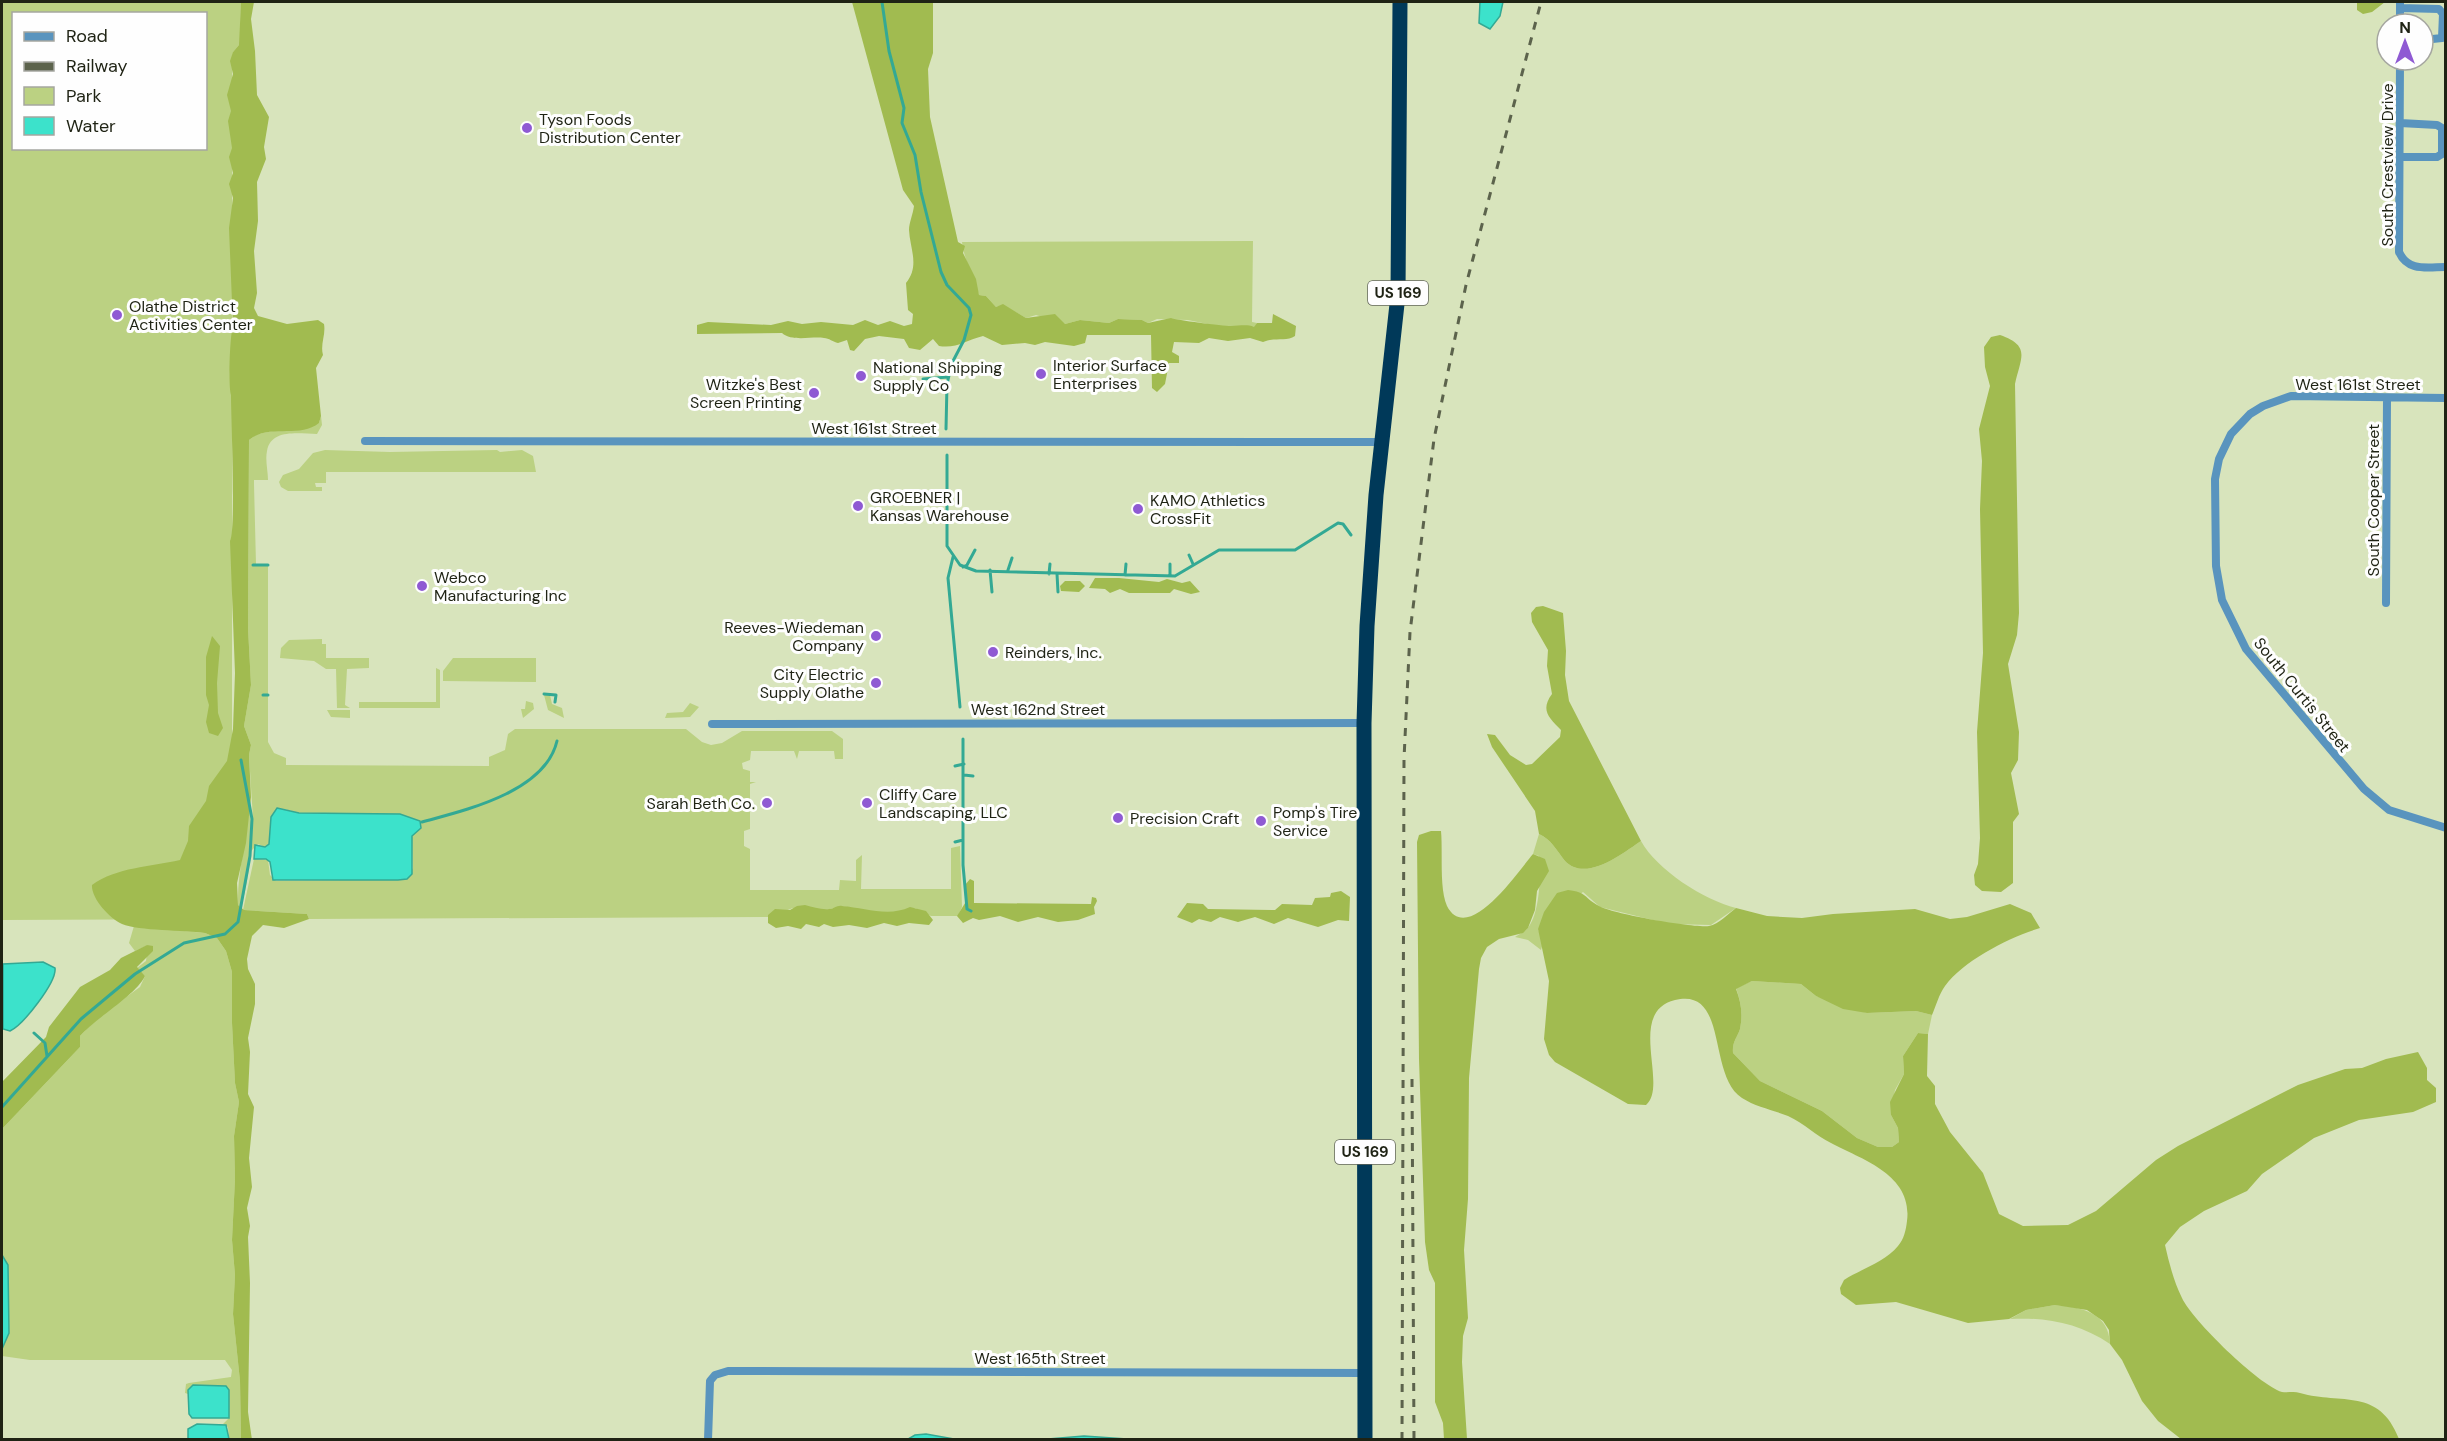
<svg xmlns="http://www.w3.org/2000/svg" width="2447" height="1441" viewBox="0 0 2447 1441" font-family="'DM Sans',sans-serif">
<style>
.green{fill:#bbd182;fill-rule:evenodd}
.forest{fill:#a1bb50}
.water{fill:#3ce2cb;stroke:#33a994;stroke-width:1.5}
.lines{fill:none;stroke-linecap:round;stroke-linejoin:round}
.stream{stroke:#33a994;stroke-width:3}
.street{stroke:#5994be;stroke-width:8}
.highway{stroke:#003959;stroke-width:15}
.rail{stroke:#5c634c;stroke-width:3;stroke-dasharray:8 8;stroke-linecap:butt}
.poi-dot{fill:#8f5ad3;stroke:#fefefe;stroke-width:2}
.labels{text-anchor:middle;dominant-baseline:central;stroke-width:6;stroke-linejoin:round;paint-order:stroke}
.shield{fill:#fefefe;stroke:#62655a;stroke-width:1.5}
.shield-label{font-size:15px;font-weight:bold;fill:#1f2314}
.poi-label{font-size:16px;fill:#1f2314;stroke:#fefefe;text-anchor:start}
.street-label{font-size:16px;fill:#1f2314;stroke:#fefefe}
</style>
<rect width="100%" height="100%" fill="#d8e4bc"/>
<path class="green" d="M 2,2 L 241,2 L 240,44 L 233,52 L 232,69 L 232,919 L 2,920 ZM 14,14 L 206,14 L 206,148 L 14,148 Z
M 1253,241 L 1252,322 L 1257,323 L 1255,327 L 1217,326 L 1188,320 L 1157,319 L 1148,323 L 1142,320 L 1118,319 L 1109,323 L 1080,320 L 1065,324 L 1036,315 L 1026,318 L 1003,305 L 996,307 L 986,296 L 979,295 C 974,278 964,260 962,242 Z
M 321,416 L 322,425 L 317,434 C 300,434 271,428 267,451 C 265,460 268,471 268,480 L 254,480 L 254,484 L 256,564 L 252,566 L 268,566 L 268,694 L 263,695 L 268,696 L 268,742 L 274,753 L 286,758 L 286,765 L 489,766 L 489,757 L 505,750 L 508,734 L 515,729 L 686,729 L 702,742 L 711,745 L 722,743 L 742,731 L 832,731 L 843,739 L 843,759 L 835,759 L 834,751 L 799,751 L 797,759 L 794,751 L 751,751 L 750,760 L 742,763 L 743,769 L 750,771 L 750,782 L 756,782 L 750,784 L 750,829 L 744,831 L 744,846 L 750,849 L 750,890 L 839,890 L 840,880 L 856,881 L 856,860 L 862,855 L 861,889 L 951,889 L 951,848 L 960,846 L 962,907 L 958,916 L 931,916 L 915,908 L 899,912 L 870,912 L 843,906 L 825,910 L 793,908 L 768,917 L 309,919 L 307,914 L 243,910 L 254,859 L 268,860 L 270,875 L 276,881 L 407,879 L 413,868 L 412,836 L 421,828 L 420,821 L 400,814 L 299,813 L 284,809 L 271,817 L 269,844 L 265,847 L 258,844 L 251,851 L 253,819 L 249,755 L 251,745 L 244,726 L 251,685 L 248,628 L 249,440 L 257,434 L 319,423 Z
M 325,450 L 390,452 L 497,450 L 500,452 L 522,450 L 533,456 L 536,472 L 326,472 L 326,483 L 315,483 L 316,487 L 322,487 L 322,491 L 288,491 L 281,487 L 279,482 L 283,475 L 299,469 L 313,453 Z
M 322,639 L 322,644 L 326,644 L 326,658 L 369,658 L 369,668 L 347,669 L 345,705 L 350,708 L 337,708 L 336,669 L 326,669 L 314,661 L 280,658 L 281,648 L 289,640 Z
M 453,658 L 536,658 L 536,682 L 443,681 L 443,671 Z
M 436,668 L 440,670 L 440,708 L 359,708 L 359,702 L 436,702 Z
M 544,695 L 550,695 L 552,704 L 562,708 L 564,718 L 548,710 Z
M 526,701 L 533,703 L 534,709 L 523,718 L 521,709 L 525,709 Z
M 690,703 L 699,707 L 690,717 L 665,718 L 667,713 L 683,712 Z
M 327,710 L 350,710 L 350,718 L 331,717 Z
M 249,807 C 255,838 249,878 241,908 L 238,905 C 237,872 247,840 249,807 Z
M 1539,834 C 1551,839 1557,851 1565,861 C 1586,883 1623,853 1641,841 C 1657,870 1704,900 1736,908 L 1711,925 L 1669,924 L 1600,907 L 1583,892 L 1538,929 L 1543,943 L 1541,950 L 1528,940 L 1515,937 C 1519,934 1524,932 1527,929 C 1540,915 1541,874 1539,856 L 1533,854 Z
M 134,926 L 205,933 L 217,938 L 226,951 L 232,972 L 232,1023 L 235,1083 L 239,1102 L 234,1136 L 235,1179 L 232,1240 L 235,1275 L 233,1314 L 240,1381 L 241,1439 L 229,1439 L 228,1427 L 223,1424 L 229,1418 L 188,1390 L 188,1394 L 185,1393 L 186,1384 L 189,1383 L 231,1377 L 232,1370 L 225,1360 L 30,1360 L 2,1356 L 2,1349 L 9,1333 L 8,1265 L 2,1255 L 2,1129 L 80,1047 L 80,1036 L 100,1016 L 140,987 L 145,976 L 137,968 L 146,961 L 148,945 L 135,951 L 129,943 Z
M 1752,981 L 1801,984 L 1816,996 L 1867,1013 L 1916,1011 L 1932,1015 L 1928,1034 L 1918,1033 L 1903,1056 L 1904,1074 L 1895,1090 L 1891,1115 L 1898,1128 L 1899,1142 L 1892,1147 L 1878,1147 L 1857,1138 L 1822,1111 L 1760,1081 L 1733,1053 C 1732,1042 1737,1038 1740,1029 C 1743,1014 1741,1002 1736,988 Z
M 2055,1305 C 2082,1307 2109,1313 2110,1344 C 2079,1323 2046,1317 2010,1319 L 2026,1310 Z"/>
<path class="forest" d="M 241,2 L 254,2 L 251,19 L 255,51 L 257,95 L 269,117 L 264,147 L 266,159 L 257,182 L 258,221 L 254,251 L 257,293 L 254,308 L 258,316 L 287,324 L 318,320 L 324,324 C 326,335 320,344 323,355 L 316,368 L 321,416 L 319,423 C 299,439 269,423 249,440 L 248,628 L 251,685 L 244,726 L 251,745 L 249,755 L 251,797 L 246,843 L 237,883 L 238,905 L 244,910 L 307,914 L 309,919 L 284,928 L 263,925 L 252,936 L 247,959 L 248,969 L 255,984 L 255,1004 L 248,1038 L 250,1052 L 248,1094 L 254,1107 L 249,1158 L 252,1187 L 247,1208 L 250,1226 L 248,1237 L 250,1283 L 248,1412 L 252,1440 L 241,1439 L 240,1381 L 233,1314 L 235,1275 L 232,1240 L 235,1179 L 234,1136 L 239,1102 L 235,1083 L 232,1023 L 232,972 L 226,951 L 217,938 L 205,933 C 184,930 139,931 122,924 C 109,918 91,898 92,885 C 117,867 150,867 180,860 L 188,841 L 189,826 L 206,801 L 209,786 L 227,761 L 233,729 L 235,673 L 230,541 C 236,532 231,415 231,395 C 228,387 230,332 233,327 L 229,228 L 233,198 L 229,184 L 233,173 L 229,157 L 232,148 L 228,121 L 231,111 L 227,95 L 233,74 L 230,61 L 233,52 L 239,45 Z
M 852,2 L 933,2 L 933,53 L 928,69 L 930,117 L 958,242 L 965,246 L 963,253 L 976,279 L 979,295 L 986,296 L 996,307 L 1003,304 L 1026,318 L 1055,314 L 1065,324 L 1080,320 L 1109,323 L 1118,319 L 1142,320 L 1148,323 L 1171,318 C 1175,320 1223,326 1231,326 C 1239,326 1247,324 1254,327 L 1257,323 L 1272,323 L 1273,314 L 1296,326 L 1295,336 C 1286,342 1274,337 1263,342 L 1250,338 L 1228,341 L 1209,338 L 1199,343 L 1174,342 L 1172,352 L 1179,356 L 1179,363 L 1169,363 L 1165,384 L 1157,392 L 1152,388 L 1151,335 L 1087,335 L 1085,343 L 1074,346 L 1045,342 L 1035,345 L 1025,343 L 1002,345 L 983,336 C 967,340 956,349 939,346 L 933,339 L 920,350 L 909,348 L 904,339 L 879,336 L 865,339 L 854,351 L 850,350 L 847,340 L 838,343 C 833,342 829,338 824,338 C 812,336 792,342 782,333 L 697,334 L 697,325 L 708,322 L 771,325 L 788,321 L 802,324 L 821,322 L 853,325 L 865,320 L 878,325 L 890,321 L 904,326 L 912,324 L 913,314 L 908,310 L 906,283 C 920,266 910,249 909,230 C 909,223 913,214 914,206 L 903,190 Z
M 2357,2 L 2385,2 L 2372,12 L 2363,14 L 2357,10 Z
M 2000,335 C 2031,346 2021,357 2015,384 L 2019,613 L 2017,635 L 2008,664 L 2019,732 L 2018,760 L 2011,773 L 2019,814 L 2013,822 L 2013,883 L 2001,892 L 1982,891 L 1975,885 L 1974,875 L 1978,864 L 1980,838 L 1977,732 L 1983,653 L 1980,509 L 1982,461 L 1979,429 L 1990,386 L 1985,367 L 1984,347 L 1991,337 Z
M 1095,578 L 1119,578 L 1159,582 L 1167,579 L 1182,583 L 1190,581 L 1200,592 L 1191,594 L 1174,589 L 1170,593 L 1129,593 L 1120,589 L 1110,593 L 1105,589 L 1089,588 Z
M 1065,581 L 1080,581 L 1085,586 L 1079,592 L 1061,591 L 1060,586 Z
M 1543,606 L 1563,613 L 1566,651 L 1565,675 L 1569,701 L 1641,841 C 1623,853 1586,883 1565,861 C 1557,851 1551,839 1539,834 L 1535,811 L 1492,747 L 1487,734 L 1495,735 L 1510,755 L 1526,765 L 1532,764 L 1560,737 L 1561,730 C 1549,718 1540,710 1552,694 L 1547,666 L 1548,650 L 1532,622 L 1531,613 L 1536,607 Z
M 212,636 L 220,646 L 217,683 L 218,713 L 223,728 L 218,736 L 209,733 L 206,722 L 209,705 L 206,695 L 206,657 Z
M 1431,831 L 1441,831 C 1443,851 1439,888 1447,906 C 1468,947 1520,869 1533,854 L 1545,859 L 1549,871 L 1537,891 L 1535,910 L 1528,928 L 1523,933 L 1499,939 L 1487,947 L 1481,958 L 1479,969 L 1469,1078 L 1468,1199 L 1464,1250 L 1468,1318 L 1463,1336 L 1462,1362 L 1467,1439 L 1444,1439 L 1443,1423 L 1435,1402 L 1435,1283 L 1429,1270 L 1425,1242 L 1419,1059 L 1417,842 L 1419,835 Z
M 970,879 L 974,881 L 974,903 L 1091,904 L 1092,897 L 1096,898 L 1097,901 L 1094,907 L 1095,914 L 1078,920 L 1058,922 L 1038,917 L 1018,922 L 1000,916 L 979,920 L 973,918 L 963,923 L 957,916 L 967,900 L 965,885 Z
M 1568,890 C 1587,892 1584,898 1599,906 C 1613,914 1693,928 1709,926 C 1719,924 1728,914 1736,908 L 1767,916 L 1802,918 L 1833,914 L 1915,909 L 1950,919 L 1967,917 L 2010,904 L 2031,913 L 2040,928 C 2010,937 1964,960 1945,986 C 1939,994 1936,1006 1932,1015 L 1916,1011 L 1867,1013 L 1843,1009 L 1816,996 L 1801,984 L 1752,981 L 1736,989 C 1741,1002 1743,1014 1740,1029 C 1737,1038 1732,1042 1733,1053 L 1760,1081 L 1822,1111 L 1857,1138 L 1878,1147 L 1892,1147 L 1899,1142 L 1898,1128 L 1891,1115 L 1890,1102 L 1904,1074 L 1903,1056 L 1918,1033 L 1928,1034 L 1927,1076 L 1935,1086 L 1935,1104 L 1950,1132 L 1983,1173 L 1999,1214 L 2023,1226 L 2068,1225 L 2096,1211 L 2156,1160 L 2178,1146 L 2298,1085 L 2345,1069 L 2362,1068 L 2386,1059 L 2418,1052 L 2427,1068 L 2427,1080 L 2436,1088 L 2436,1102 L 2413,1112 L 2359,1120 L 2314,1138 L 2262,1174 L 2247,1191 L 2204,1211 L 2180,1227 L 2165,1245 C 2169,1263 2174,1282 2182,1298 C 2192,1320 2259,1385 2282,1392 C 2288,1393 2294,1391 2300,1393 C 2342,1405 2379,1387 2399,1439 L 2181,1439 L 2158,1421 L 2142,1401 L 2122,1360 L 2110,1344 L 2109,1330 L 2103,1321 L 2087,1310 L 2055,1305 L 2026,1310 L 2009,1319 L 1968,1323 L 1896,1302 L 1856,1305 L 1841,1294 L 1840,1288 L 1844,1280 C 1861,1269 1885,1262 1898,1246 C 1904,1239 1906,1230 1907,1221 C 1913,1175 1863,1160 1831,1143 C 1816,1136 1804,1123 1788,1116 C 1773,1110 1756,1107 1742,1098 C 1707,1075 1729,987 1675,1000 C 1626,1012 1669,1086 1646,1105 L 1628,1104 L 1555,1062 L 1549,1055 L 1544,1039 L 1549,981 L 1538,929 L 1544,912 L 1557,893 Z
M 1341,891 L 1350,897 L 1349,921 L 1338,920 L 1318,927 L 1288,918 L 1274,924 L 1255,917 L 1238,922 L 1220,917 L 1211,922 L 1199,919 L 1192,923 L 1177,917 L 1187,903 L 1203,904 L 1208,909 L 1275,910 L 1282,904 L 1312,905 L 1315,898 L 1330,897 L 1331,893 Z
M 805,905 C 813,907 822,910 829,909 C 834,909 837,905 842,906 C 865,908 889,917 910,907 L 926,911 L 933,920 L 929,925 L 909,923 L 897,926 L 884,923 L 867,928 L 849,925 L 833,927 L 824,924 L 819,927 L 806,924 L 801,929 L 788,926 L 776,928 L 768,923 L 768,915 L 775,909 L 790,910 L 797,906 Z
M 147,945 L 153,946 L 153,951 L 137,967 L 145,976 C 136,995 97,1017 80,1036 L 80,1047 L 2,1129 L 2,1082 L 46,1037 L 49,1027 L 80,987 L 110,970 L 121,958 Z"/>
<path class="water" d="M 1480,2 L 1503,2 L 1500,16 L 1490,29 L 1479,23 Z
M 277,808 L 299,813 L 400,814 L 420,821 L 421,828 L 412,836 L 412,874 L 407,879 L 398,880 L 273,880 L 270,862 L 266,859 L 254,859 L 255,845 L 265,847 L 269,844 L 271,817 Z
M 43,962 L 55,968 C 57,982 23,1025 10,1031 L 3,1029 L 3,964 Z
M 2,1255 L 8,1265 L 9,1333 L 2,1349 Z
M 193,1385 L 226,1386 L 229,1390 L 229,1418 L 192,1418 L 189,1414 L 188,1390 Z
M 197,1424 L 226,1425 L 229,1439 L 188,1439 L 188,1429 Z
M 926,1434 L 954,1439 L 908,1439 L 915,1435 Z
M 1084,1436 L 1127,1439 L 1048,1439 Z"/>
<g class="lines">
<path class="stream" d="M 882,2 L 889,51 L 904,108 L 902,123 L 915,155 L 921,192 L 941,272 L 947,285 L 969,308 L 971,315 L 964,340 L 952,363 L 947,384 L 946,429
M 923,379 L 948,377
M 947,455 L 947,546 L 960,565 L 976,571 L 1175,576 L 1219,550 L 1295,550 L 1338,523 L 1343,524 L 1351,535
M 1189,555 L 1193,564
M 953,557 L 948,578 L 960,707
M 253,565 L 268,565
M 963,567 L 967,565 L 975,550
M 990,570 L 992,592
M 1008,570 L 1012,558
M 1049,574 L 1050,564
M 1057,574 L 1058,592
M 1125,575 L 1126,564
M 1170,576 L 1170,564
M 544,694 L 556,695 L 555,702
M 263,695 L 268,695
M 963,739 L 963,865 L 967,909 L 971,911
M 955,766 L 964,764
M 964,775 L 973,776
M 422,822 C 466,810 545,792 557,741
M 955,842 L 963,840
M 34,1033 L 45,1043 L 47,1056
M 2,1107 L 81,1019 L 135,974 L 184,943 L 225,934 L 238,922 L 250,856 L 252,819 L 241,760"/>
<path class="street" d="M 2400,8 L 2439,9 L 2443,14 L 2442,38 L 2423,40
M 2400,24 L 2400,2
M 2400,60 L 2399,252 C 2408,272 2427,267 2446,267
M 2400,157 L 2437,157 L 2442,154 L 2442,128 L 2437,125 L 2400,123
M 2446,398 L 2291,396 L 2263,406 L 2250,414 L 2231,434 L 2219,459 L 2215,479 L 2216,566 L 2222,600 L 2246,649 L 2364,789 L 2389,810 L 2446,828
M 365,441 L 1382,442
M 2386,603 L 2387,398
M 712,724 L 1364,723
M 708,1440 L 710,1381 L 715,1375 L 728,1371 L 1366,1373"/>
<path class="highway" d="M 1365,1440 L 1364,723 L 1367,626 L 1376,495 L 1398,295 L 1400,2"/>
<path class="rail" d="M 1412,1079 L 1414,1440
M 1402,1440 L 1404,759 L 1410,632 L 1434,439 L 1466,285 L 1541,2"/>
</g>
<g class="poi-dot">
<circle cx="527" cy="128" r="6"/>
<circle cx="117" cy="315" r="6"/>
<circle cx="1041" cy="374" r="6"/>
<circle cx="861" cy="376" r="6"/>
<circle cx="814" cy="393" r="6"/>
<circle cx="858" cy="506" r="6"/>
<circle cx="1138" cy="509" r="6"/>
<circle cx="422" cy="586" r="6"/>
<circle cx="876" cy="636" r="6"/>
<circle cx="993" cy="652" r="6"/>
<circle cx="876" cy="683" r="6"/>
<circle cx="767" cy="803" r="6"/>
<circle cx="867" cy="803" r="6"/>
<circle cx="1118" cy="818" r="6"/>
<circle cx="1261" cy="821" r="6"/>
</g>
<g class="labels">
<g class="shield">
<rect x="1368" y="281" width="60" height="24" rx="4.5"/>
<rect x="1335" y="1140" width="60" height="24" rx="4.5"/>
</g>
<g class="shield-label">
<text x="1398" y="293">US 169</text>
<text x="1365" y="1152">US 169</text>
</g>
<g class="poi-label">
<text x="539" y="119">Tyson Foods<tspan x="539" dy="18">Distribution Center</tspan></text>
<text x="129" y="306">Olathe District<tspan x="129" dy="18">Activities Center</tspan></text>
<text x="1053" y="365">Interior Surface<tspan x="1053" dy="18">Enterprises</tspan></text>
<text x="873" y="367">National Shipping<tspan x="873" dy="18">Supply Co</tspan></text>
<text x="802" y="384" text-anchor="end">Witzke's Best<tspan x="802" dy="18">Screen Printing</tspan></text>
<text x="870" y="497">GROEBNER |<tspan x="870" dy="18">Kansas Warehouse</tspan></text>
<text x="1150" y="500">KAMO Athletics<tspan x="1150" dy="18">CrossFit</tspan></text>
<text x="434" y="577">Webco<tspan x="434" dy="18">Manufacturing Inc</tspan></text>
<text x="864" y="627" text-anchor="end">Reeves-Wiedeman<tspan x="864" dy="18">Company</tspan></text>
<text x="1005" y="652">Reinders, Inc.</text>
<text x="864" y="674" text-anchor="end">City Electric<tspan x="864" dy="18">Supply Olathe</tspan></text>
<text x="879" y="794">Cliffy Care<tspan x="879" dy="18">Landscaping, LLC</tspan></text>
<text x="755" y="803" text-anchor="end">Sarah Beth Co.</text>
<text x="1273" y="812">Pomp's Tire<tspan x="1273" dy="18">Service</tspan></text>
<text x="1130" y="818">Precision Craft</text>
</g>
<g class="street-label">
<text transform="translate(2387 165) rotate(-90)">South Crestview Drive</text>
<text x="2358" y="384">West 161st Street</text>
<text x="874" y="428">West 161st Street</text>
<text transform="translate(2373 500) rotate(-90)">South Cooper Street</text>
<text transform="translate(2302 695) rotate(51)">South Curtis Street</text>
<text x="1038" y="709">West 162nd Street</text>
<text x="1040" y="1358">West 165th Street</text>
</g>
</g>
<rect width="2447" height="1441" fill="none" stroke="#1f2314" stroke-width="6"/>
<rect x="12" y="12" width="195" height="138" fill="#fefefe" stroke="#a5a6a0" stroke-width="1.5"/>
<rect x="24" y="32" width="30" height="9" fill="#5994be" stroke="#a5a6a0" stroke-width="1.5"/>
<text x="66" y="42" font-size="18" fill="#1f2314">Road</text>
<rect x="24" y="62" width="30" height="9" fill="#5c634c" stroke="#a5a6a0" stroke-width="1.5"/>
<text x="66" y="72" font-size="18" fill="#1f2314">Railway</text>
<rect x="24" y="87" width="30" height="18" fill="#bbd182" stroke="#a5a6a0" stroke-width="1.5"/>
<text x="66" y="102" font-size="18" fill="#1f2314">Park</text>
<rect x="24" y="117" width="30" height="18" fill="#3ce2cb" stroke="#a5a6a0" stroke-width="1.5"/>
<text x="66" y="132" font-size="18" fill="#1f2314">Water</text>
<g transform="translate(2405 42)"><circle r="28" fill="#fefefe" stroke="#a5a6a0" stroke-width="1.5"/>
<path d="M0-4.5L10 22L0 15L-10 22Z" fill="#8f5ad3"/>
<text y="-9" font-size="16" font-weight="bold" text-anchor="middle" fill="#1f2314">N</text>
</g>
</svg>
